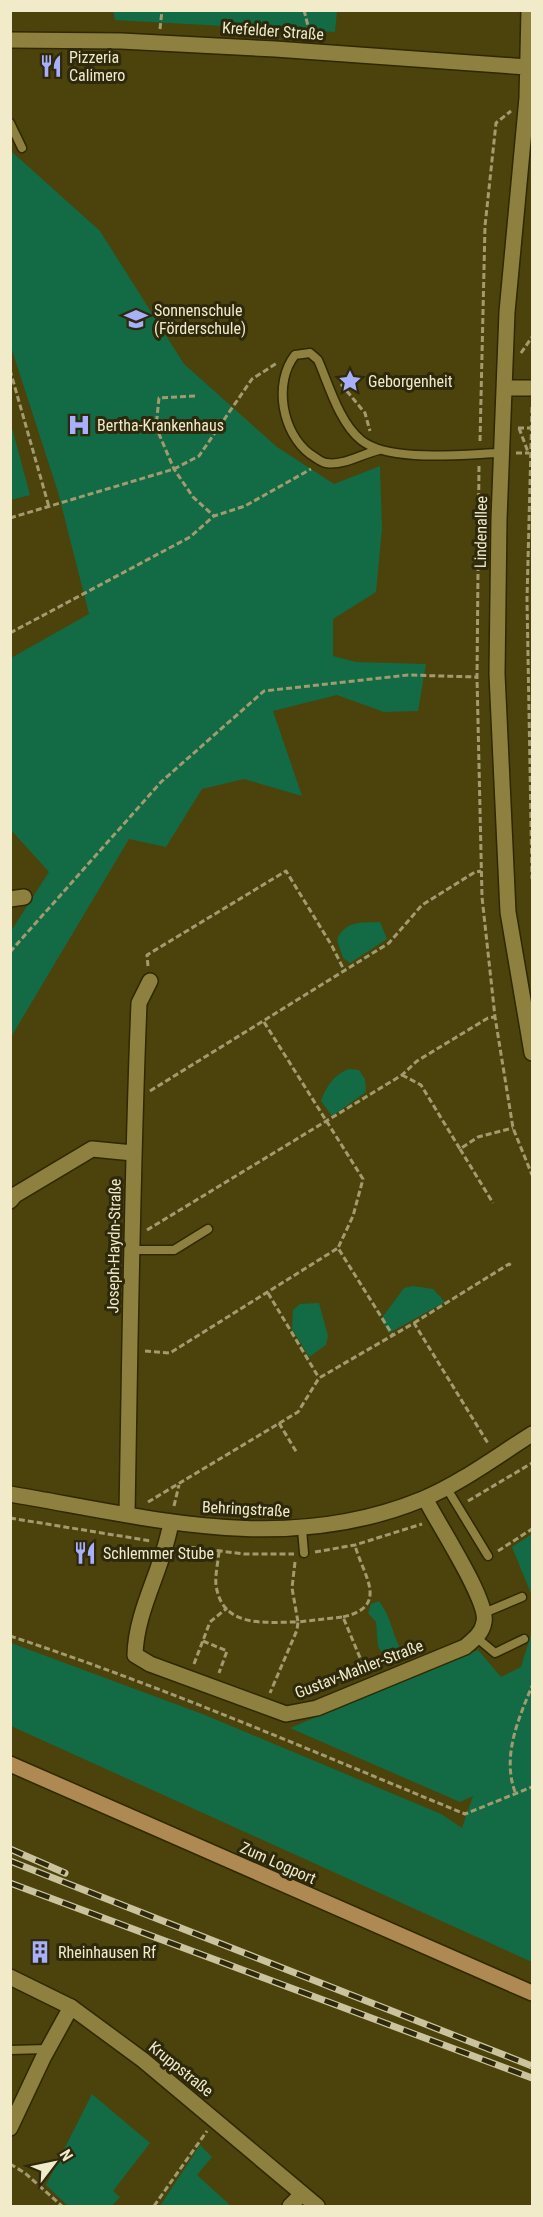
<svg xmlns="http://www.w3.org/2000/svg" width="543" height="2217" viewBox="0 0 543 2217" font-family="'Roboto Condensed',sans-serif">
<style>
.green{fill:#126b44}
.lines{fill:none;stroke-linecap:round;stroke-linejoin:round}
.service-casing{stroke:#2f2804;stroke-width:11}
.minor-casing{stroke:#2f2804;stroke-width:18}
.tertiary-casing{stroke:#2f2804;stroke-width:18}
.secondary-casing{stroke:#2f2804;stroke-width:18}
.path{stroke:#a39b70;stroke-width:3;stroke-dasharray:6 3;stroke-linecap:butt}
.service{stroke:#8e803e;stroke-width:8}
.minor{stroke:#8e803e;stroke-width:15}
.tertiary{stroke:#8e803e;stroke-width:15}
.secondary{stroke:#af8952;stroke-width:15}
.rail-casing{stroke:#cac39d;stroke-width:7}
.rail{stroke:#2e290c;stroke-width:4.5;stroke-dasharray:14;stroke-linecap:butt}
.labels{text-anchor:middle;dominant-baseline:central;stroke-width:6;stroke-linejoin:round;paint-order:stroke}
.street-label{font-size:16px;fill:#f1ebca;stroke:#2e290c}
.poi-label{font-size:16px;fill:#f1ebca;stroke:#2e290c;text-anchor:start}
</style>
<rect width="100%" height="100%" fill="#4c420c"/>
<path class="green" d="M 113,11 L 113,10 L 337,11 L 335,32 L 115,20 Z
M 11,151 L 100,231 L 184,364 L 277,447 L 334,484 L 380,466 L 382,529 L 376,592 L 333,619 L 333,656 L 356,662 L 426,664 L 418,711 L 384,712 L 337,695 L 273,711 L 302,796 L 244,779 L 202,789 L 166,847 L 129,839 L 11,1037 L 11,931 L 49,872 L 11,830 L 11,658 L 89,614 L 58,492 L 11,347 Z
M 11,424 L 30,495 L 11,500 L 10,500 Z
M 380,922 L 387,939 L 350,963 L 343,958 L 337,940 C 345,920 361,923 380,922 Z
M 349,1069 L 359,1070 L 365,1079 L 366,1092 L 332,1116 L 321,1101 C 326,1087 334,1074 349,1069 Z
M 413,1286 L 433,1289 L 445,1302 L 389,1333 L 381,1319 L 404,1288 Z
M 319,1303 L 328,1336 L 326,1345 L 309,1357 L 292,1329 L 293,1310 L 300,1304 Z
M 532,1534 L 532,1596 L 512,1547 Z
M 379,1601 C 390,1615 392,1632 400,1648 L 394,1655 L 384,1656 L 378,1646 L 376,1622 L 368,1613 L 371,1604 Z
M 532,1631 L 532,1962 L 11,1726 L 11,1643 L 205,1715 L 441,1814 L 462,1828 L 473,1796 L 460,1802 L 290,1728 L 478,1650 L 501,1677 L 521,1667 Z
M 92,2094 L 150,2143 L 113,2191 L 120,2197 L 112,2206 L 68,2206 L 46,2185 Z
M 200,2145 L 212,2157 L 197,2175 L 231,2206 L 160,2206 Z"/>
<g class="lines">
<g class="service-casing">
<path id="service" d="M 10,123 L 22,148
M 379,450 C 361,454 344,466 326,463 C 320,462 315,457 310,454 C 282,433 273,383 295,355 L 310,353 L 318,360 C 329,385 339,422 361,440 C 389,463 465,454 501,453
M 133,1250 L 174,1250 L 208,1229
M 446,1487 L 488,1556
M 302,1529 L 304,1553
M 484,1613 L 522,1597
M 477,1638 L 495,1653 L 524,1639
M 10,2050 L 48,2049"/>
</g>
<g class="minor-casing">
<path id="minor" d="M 505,388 L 532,388
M 10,899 L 24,897
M 10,1201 L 15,1195 L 92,1149 L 133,1153
M 10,1494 C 151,1518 285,1556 423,1499 C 461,1483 497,1456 532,1434
M 127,1514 C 130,1344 132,1173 139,1003 L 150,981
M 171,1522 C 164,1567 136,1609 135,1655 L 150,1664 L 286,1714 L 317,1708 L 465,1647 C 473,1640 482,1634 484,1622 C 489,1601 436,1521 425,1498
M 10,2128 L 43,2058 L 71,2007
M 290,2206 L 302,2194"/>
</g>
<g class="tertiary-casing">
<path id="tertiary" d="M 529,10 L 527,98 L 507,312 L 499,519 L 497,674 L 508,912 L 532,1053
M 10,40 L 121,41 L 275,49 L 527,67
M 10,1977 L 71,2007 L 143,2060 L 317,2206"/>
</g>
<g class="secondary-casing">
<path id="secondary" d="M 10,1764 L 532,1993"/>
</g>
<path class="path" d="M 304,10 L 308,26 L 308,38
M 160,29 L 162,10
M 521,353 L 532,337
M 10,370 L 49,507
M 341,384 L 365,413 L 370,431
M 195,396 L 159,398 L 156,427 L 174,469 L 193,497 L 214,516
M 532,407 L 527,599 L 532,879
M 518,428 L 531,428
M 519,428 L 528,452
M 480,441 L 485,226 L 496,123 L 511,111
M 516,453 L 529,453
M 479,466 L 477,677 L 482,897 L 495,1017 L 513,1128 L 532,1175
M 10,518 L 174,469 L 199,456 L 252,379 L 277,363
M 10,633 L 190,537 L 214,516 L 245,506 L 311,469
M 10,952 L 161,782 L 264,691 L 408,675 L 476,677
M 148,966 L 147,955 L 286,871 L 332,946 L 344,970
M 264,1022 L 363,1179 L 353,1216 L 338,1248
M 402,1075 L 421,1085 L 460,1149 L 478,1137 L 513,1128
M 150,1091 L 389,943 L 422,905 L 475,872 L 481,871
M 460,1149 L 493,1203
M 147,1230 L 402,1075 L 417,1061 L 488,1018 L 495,1017
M 268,1293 L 319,1378
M 414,1323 L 509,1264 L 513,1267
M 145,1351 L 170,1353 L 338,1248 L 392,1334
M 279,1423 L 297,1453
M 468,1501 L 532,1463
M 148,1502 L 298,1412 L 319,1378 L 414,1323 L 489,1445
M 174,1506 L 179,1485
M 10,1518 L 151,1541
M 181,1546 L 244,1554 L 294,1554
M 498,1551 L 532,1529
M 219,1552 C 218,1562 215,1575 216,1585 C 222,1629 266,1622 298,1622 L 297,1630 L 270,1693
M 315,1552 L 355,1545 L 422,1524
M 295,1562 L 292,1588 L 298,1622 L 343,1617 L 366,1672
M 343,1617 C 391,1606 362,1574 355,1545
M 10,1636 C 165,1687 314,1752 465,1814 L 532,1787
M 203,1641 L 227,1651 L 219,1673
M 194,1664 L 210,1622 L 227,1608
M 515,1792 C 502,1756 518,1720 532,1686
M 10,2164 L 25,2173 L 62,2206
M 154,2206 L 207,2131"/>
<use href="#service" class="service"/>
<use href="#minor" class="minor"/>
<use href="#tertiary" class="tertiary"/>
<use href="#secondary" class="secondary"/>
<g class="rail-casing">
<path id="rail" d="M 10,1849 L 65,1873
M 10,1861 L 532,2066
M 10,1883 L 532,2078"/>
</g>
<use href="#rail" class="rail"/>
</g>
<defs>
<g id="restaurant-bare" transform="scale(1.8)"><path d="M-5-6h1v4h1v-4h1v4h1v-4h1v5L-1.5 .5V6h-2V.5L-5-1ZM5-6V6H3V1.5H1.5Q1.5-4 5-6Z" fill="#a8b0fc" stroke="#2e290c" stroke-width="2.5" paint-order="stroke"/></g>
<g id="school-bare" transform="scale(1.8)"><path d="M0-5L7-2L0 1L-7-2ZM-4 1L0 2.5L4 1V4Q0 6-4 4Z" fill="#a8b0fc" stroke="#2e290c" stroke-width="2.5" paint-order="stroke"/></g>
<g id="sight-bare" transform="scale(1.8)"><path d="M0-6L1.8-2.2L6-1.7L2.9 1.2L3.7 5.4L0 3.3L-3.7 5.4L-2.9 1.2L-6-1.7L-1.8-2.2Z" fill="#a8b0fc" stroke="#2e290c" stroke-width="2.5" paint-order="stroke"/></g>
<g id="hospital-bare" transform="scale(1.8)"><path d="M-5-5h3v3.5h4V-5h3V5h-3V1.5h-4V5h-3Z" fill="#a8b0fc" stroke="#2e290c" stroke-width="2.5" paint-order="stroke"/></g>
<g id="building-bare" transform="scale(1.8)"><path d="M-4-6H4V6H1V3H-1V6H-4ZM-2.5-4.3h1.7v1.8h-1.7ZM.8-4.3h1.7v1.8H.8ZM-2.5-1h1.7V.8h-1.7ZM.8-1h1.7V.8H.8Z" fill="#a8b0fc" stroke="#2e290c" stroke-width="2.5" paint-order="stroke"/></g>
</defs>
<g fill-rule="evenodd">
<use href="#restaurant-bare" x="51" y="66"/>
<use href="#school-bare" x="136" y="319"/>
<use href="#sight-bare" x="350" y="381"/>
<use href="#hospital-bare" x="79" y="425"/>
<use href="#restaurant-bare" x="85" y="1553"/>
<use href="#building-bare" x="40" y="1952"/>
</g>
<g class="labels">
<g class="street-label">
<text transform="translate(273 31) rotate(4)">Krefelder Straße</text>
<text transform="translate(481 532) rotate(-89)">Lindenallee</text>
<text transform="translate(114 1246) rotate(-89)">Joseph-Haydn-Straße</text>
<text transform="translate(246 1509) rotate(3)">Behringstraße</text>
<text transform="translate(359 1669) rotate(-21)">Gustav-Mahler-Straße</text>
<text transform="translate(278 1863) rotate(24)">Zum Logport</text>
<text transform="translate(181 2069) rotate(39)">Kruppstraße</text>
</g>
<g class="poi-label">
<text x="69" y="57">Pizzeria<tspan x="69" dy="18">Calimero</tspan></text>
<text x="154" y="310">Sonnenschule<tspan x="154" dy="18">(Förderschule)</tspan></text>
<text x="368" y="381">Geborgenheit</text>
<text x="97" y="425">Bertha-Krankenhaus</text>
<text x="103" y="1553">Schlemmer Stube</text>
<text x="58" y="1952">Rheinhausen Rf</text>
</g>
</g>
<rect width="543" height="2217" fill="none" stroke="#f1ebca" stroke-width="24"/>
<g transform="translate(54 2163) rotate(58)" stroke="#2e290c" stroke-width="4.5" paint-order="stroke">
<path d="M0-4.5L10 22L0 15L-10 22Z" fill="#f1ebca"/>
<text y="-9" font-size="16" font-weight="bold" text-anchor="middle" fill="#f1ebca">N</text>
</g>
</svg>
